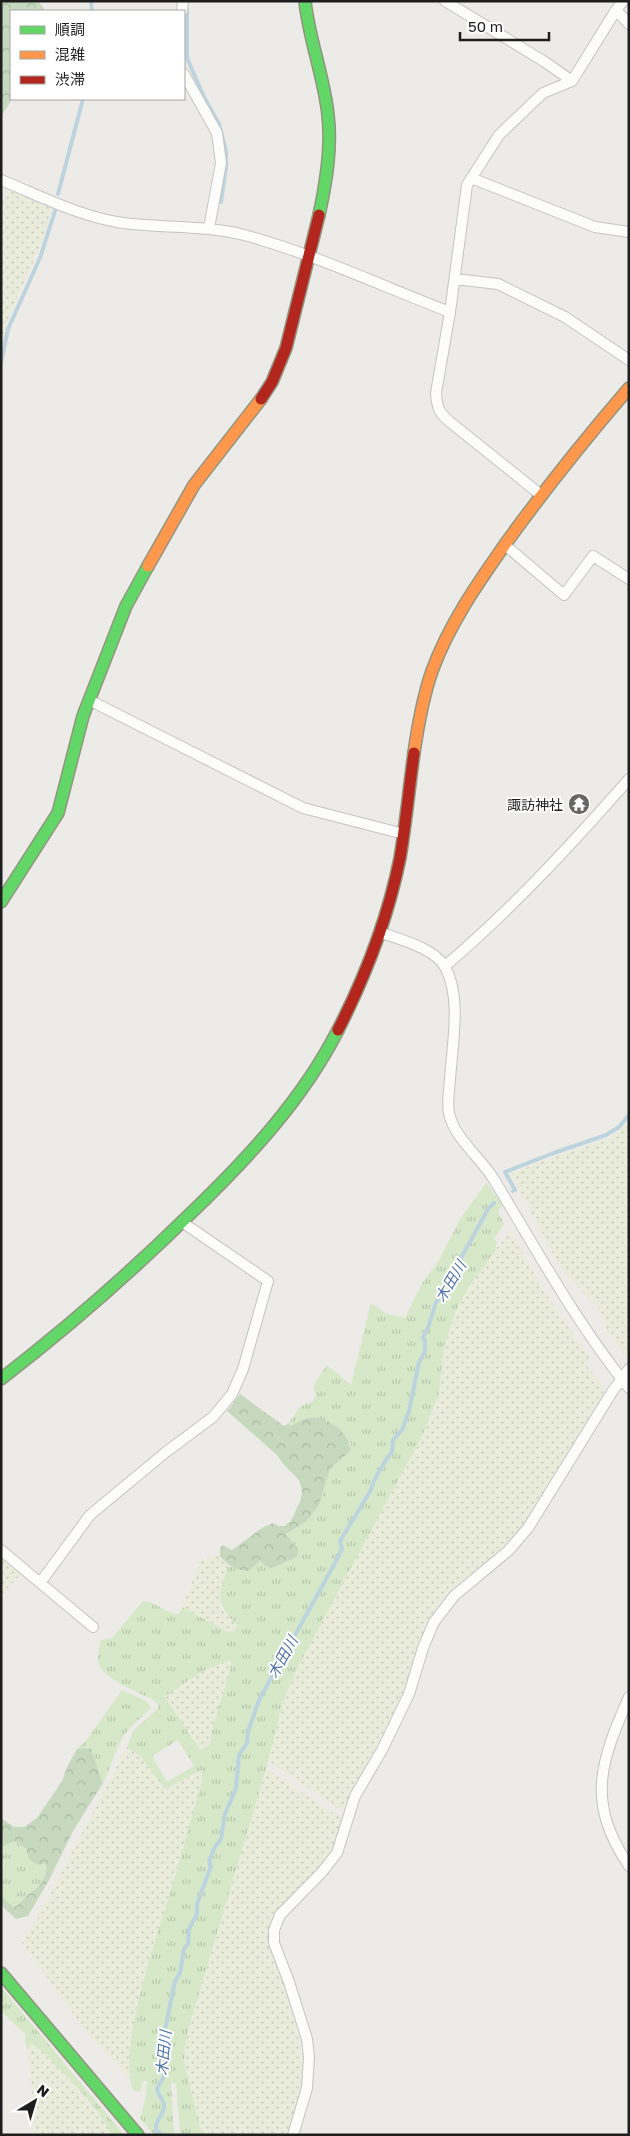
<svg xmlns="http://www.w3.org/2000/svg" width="630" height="2136" viewBox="0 0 630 2136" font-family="'Golos Text','Noto Sans JP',sans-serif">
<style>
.farmland{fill:url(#farmland-dots)}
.grass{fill:url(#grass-tufts);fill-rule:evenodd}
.forest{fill:url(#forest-crowns)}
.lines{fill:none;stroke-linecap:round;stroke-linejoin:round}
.stream{stroke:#bdd4de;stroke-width:4}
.street-casing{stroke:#c5c4c3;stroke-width:12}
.fast-casing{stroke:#929580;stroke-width:14}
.slow-casing{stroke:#929580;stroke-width:14}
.jam-casing{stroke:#929580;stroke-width:14}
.street{stroke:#fcfcfb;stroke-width:10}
.fast{stroke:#63d668;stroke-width:11}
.slow{stroke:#ff974d;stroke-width:11}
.jam{stroke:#b3261e;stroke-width:11}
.labels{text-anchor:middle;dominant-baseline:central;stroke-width:4;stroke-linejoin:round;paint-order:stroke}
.poi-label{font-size:14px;fill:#1e1e1e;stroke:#fff;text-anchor:end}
.water-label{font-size:15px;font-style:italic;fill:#5074a8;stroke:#fff}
</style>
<defs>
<pattern id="farmland-dots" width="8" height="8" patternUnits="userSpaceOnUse" patternTransform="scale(1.25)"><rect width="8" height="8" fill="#eaecdb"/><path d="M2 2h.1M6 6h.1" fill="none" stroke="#c8cabc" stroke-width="1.8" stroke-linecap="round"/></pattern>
<pattern id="grass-tufts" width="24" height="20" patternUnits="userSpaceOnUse" patternTransform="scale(1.25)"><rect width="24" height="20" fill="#d6e8c8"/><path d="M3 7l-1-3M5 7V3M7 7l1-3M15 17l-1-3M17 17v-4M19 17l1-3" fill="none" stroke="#b7c7ab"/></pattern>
<pattern id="forest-crowns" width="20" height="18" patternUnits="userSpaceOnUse" patternTransform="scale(1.25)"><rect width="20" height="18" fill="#c6d9be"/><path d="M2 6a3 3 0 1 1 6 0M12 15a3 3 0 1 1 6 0" fill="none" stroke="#aabaa3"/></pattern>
</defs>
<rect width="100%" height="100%" fill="#edebe7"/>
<path class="farmland" d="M 11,191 L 52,208 L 44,237 L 8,319 L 1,350 L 1,203 Z
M 629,1122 L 629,1355 L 627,1357 L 608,1333 L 598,1307 L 567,1276 L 553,1254 L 511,1174 L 545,1160 L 609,1139 Z
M 510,1232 L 547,1295 L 580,1345 L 590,1356 L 587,1361 L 588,1368 L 602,1384 L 604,1389 L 603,1393 L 536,1507 L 517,1533 L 492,1557 L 449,1591 L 439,1603 L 431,1616 L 418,1645 L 401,1700 L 342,1810 L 267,1760 L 282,1705 L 294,1674 L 433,1413 L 439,1394 L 442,1377 L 444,1346 L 461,1301 L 485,1263 Z
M 1,1554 L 22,1573 L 1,1595 Z
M 214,1556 L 220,1556 L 229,1566 L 221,1589 L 220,1602 L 222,1609 L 238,1626 L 234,1631 L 228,1632 L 182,1607 L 201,1560 Z
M 231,1659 L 231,1667 L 212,1730 L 210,1745 L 200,1750 L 165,1698 L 192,1677 L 212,1666 Z
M 127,1747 L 140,1756 L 165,1789 L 202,1770 L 202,1781 L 180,1862 L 143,1981 L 134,2023 L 129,2078 L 88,2034 L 22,1943 L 40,1914 Z
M 266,1769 L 342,1819 L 338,1837 L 330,1854 L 316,1873 L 276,1910 L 271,1920 L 268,1932 L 268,1945 L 281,1975 L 299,2039 L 304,2076 L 298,2108 L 287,2135 L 202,2135 L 184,2063 L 186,2037 Z
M 31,2044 L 42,2051 L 67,2077 L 108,2126 L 111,2135 L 34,2135 L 32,2086 L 27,2048 Z"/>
<path class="grass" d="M 486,1183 L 503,1205 L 498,1211 L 504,1224 L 494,1239 L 497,1242 L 496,1244 L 497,1248 L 468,1288 L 456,1311 L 444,1346 L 439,1394 L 423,1434 L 294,1674 L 282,1705 L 266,1769 L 186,2037 L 184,2063 L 202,2135 L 180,2135 L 176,2084 L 171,2082 L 174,2135 L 154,2135 L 140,2118 L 146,2096 L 147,2081 L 143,2081 L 140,2092 L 133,2090 C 117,2044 159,1932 173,1883 C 183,1849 192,1815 202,1781 L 202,1770 L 165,1789 L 140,1756 L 127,1747 L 133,1731 L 157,1709 L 159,1706 C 155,1699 149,1698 143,1695 C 132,1690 102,1676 99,1664 C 96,1656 99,1648 101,1640 L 112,1638 L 143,1601 C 157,1601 166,1615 179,1614 L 182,1607 L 228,1632 L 234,1631 L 238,1626 C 215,1603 217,1595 229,1566 L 241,1571 L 260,1560 L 272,1568 L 295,1558 L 298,1549 L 286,1534 L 307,1521 L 319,1505 L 330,1469 L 351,1450 L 351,1443 L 305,1419 L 291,1426 L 288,1424 L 300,1407 L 313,1401 L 316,1396 L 313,1386 L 327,1365 L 351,1385 L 371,1303 L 387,1314 L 405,1318 L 421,1285 L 438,1262 L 460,1219 ZM 231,1660 L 231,1667 L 212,1730 L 210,1745 L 200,1750 L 165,1697 C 185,1682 206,1667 231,1660 ZM 178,1740 L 194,1766 L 167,1782 L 152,1756 Z
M 122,1690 L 146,1701 L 151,1707 C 142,1718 129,1726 122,1739 C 114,1753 111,1768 103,1783 C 96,1769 97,1758 85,1748 L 77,1749 L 85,1742 Z
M 15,1841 L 47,1868 C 42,1884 43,1884 29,1894 C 24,1898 21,1904 14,1907 L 1,1896 L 1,1868 L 4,1865 L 1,1862 L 1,1847 Z
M 1,1987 L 124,2135 L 111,2135 C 104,2112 60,2070 42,2051 L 32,2044 L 27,2048 L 25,2041 L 26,2035 L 1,2011 Z"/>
<path class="forest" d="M 1,1 L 38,1 L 46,11 L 11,11 L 12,99 L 1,117 Z
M 240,1394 L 284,1426 L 288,1424 L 291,1426 C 295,1424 300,1420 305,1419 C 324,1413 349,1432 351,1450 L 330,1469 L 319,1505 L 307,1521 L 286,1534 L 298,1549 L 298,1554 L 295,1558 L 272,1568 L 265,1566 L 260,1560 L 249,1571 C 236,1571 228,1565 220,1556 L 220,1548 L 223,1545 L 232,1550 L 262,1528 L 273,1523 L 279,1526 L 284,1526 L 291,1521 L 301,1499 L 302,1490 L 299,1480 L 284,1465 L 277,1455 L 227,1411 Z
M 85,1748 L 91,1749 C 96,1760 98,1772 103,1783 L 73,1831 L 49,1880 L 28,1916 L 16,1919 L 2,1906 L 1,1896 L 14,1907 C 21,1904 24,1898 29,1894 C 43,1884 42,1884 47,1868 L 44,1864 L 38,1865 L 29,1859 L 26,1849 L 15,1841 L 1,1847 L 1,1818 L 14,1827 L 24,1827 L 37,1818 L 62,1781 L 68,1765 L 77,1749 Z"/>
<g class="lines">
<path class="stream" d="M 91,1 L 92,11
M 187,8 L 187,58 L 204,97 L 219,124 L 226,151 L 226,167 L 221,202
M 58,194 L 83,99
M 1,363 L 8,329 L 40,258 L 55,211
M 513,1191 L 515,1190 L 505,1172 L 551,1154 L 606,1135 L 619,1127 L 629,1115
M 163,2135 L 156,2131 C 154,2119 165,2116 164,2104 C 163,2099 158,2095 157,2089 L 164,2076 L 165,2030 L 175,1981 L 180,1973 L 184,1949 L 188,1944 L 189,1929 L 197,1914 L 197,1904 L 211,1866 L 209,1861 L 215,1847 L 221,1839 L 225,1814 L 236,1788 L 239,1755 L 247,1743 L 248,1732 L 259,1700 L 335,1563 L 342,1549 L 340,1541 L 371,1490 C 371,1484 387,1457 392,1452 L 393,1440 L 402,1430 L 409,1411 L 419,1362 L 425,1351 L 425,1341 L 423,1337 L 428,1328 L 436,1302 L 441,1296 L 443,1288 L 448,1278 L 459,1267 L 461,1258 L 488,1209 L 494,1203"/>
<g class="street-casing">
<path id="street" d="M 445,1 L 545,62 L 572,81
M 616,10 L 629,24
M 182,11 L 183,1
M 184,74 L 217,133 L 221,163 L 209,228
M 471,178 L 595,227 L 629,232
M 1,180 C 40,196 81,217 123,223 C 163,228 204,225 244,235 C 314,254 382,286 450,312
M 455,279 L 498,284 L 565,317 L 629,360
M 541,495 L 450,422 C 439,413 437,408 436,393 L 450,312 L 467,185 L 499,135 L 543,93 L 572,81 L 616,10 L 623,1
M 505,545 L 564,595 L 593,556 L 629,579
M 89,700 L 303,808 L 404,834
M 379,932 C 398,939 435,948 445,967 C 462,997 452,1046 450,1079 C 449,1090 447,1102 449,1113 C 454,1138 480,1157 493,1178 C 537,1250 576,1323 629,1388
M 445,966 C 512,909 571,845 629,779
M 1,1550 L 93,1627
M 40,1583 L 90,1515 L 166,1452 L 213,1417 L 232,1394 L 243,1369 L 268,1281 L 182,1222
M 629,1697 C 600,1763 586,1802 629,1866
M 293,2135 L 307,2088 L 309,2057 L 307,2039 L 289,1982 L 274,1943 L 274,1930 L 280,1915 L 322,1872 L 337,1853 L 355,1796 L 382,1750 L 409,1694 L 423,1648 L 434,1622 L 454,1596 L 508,1551 L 528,1528 L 612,1392 L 629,1369"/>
</g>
<g class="fast-casing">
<path id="fast" d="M 305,1 C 309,40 324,76 328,115 C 332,148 326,183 319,215
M 1,902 L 58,813 L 83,716 L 126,606 L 148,566
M 1,1379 C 67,1328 130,1273 189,1215 C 246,1160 302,1101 338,1030
M 1,1973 L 138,2135"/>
</g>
<g class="slow-casing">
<path id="slow" d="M 148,566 L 194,485 L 261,399
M 414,753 C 418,725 423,697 432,671 C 449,624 478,583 506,543 C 545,489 586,438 629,388"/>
</g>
<g class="jam-casing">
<path id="jam" d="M 261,399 L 272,382 L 286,348 L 319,215
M 338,1030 C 366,975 388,918 400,858 C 406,823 409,788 414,753"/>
</g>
<use href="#street" class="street"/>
<use href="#fast" class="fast"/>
<use href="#slow" class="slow"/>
<use href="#jam" class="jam"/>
</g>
<defs>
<g id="temple-disc" transform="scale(1.125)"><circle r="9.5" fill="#666664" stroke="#fff"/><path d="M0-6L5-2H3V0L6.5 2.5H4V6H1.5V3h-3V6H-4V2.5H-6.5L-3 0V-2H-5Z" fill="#fff"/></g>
</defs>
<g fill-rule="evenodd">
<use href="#temple-disc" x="579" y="804"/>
</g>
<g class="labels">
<g class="poi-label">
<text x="563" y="804">諏訪神社</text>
</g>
<g class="water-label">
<text transform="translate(450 1281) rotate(-59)">木田川</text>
<text transform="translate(282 1657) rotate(-61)">木田川</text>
<text transform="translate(163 2053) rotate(-85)">木田川</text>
</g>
</g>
<rect width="630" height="2136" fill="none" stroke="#1e1e1e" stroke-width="5"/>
<rect x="10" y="10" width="175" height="90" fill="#ffffff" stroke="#a5a5a5"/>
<rect x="20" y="26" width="25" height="8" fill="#63d668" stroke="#a5a5a5"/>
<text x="55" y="35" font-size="15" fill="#1e1e1e">順調</text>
<rect x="20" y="51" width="25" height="8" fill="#ff974d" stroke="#a5a5a5"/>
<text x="55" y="60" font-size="15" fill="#1e1e1e">混雑</text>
<rect x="20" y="76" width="25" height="8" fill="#b3261e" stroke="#a5a5a5"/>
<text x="55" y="85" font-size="15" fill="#1e1e1e">渋滞</text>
<g transform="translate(35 2101) rotate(38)" stroke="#ffffff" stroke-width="4" paint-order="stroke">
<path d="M0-4L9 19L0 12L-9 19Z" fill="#1e1e1e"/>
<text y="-8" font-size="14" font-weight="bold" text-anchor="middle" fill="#1e1e1e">N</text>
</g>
<path d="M460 32v8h89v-8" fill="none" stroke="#1e1e1e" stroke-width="2.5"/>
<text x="468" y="32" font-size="15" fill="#1e1e1e" stroke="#ffffff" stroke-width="4" paint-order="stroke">50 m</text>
</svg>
